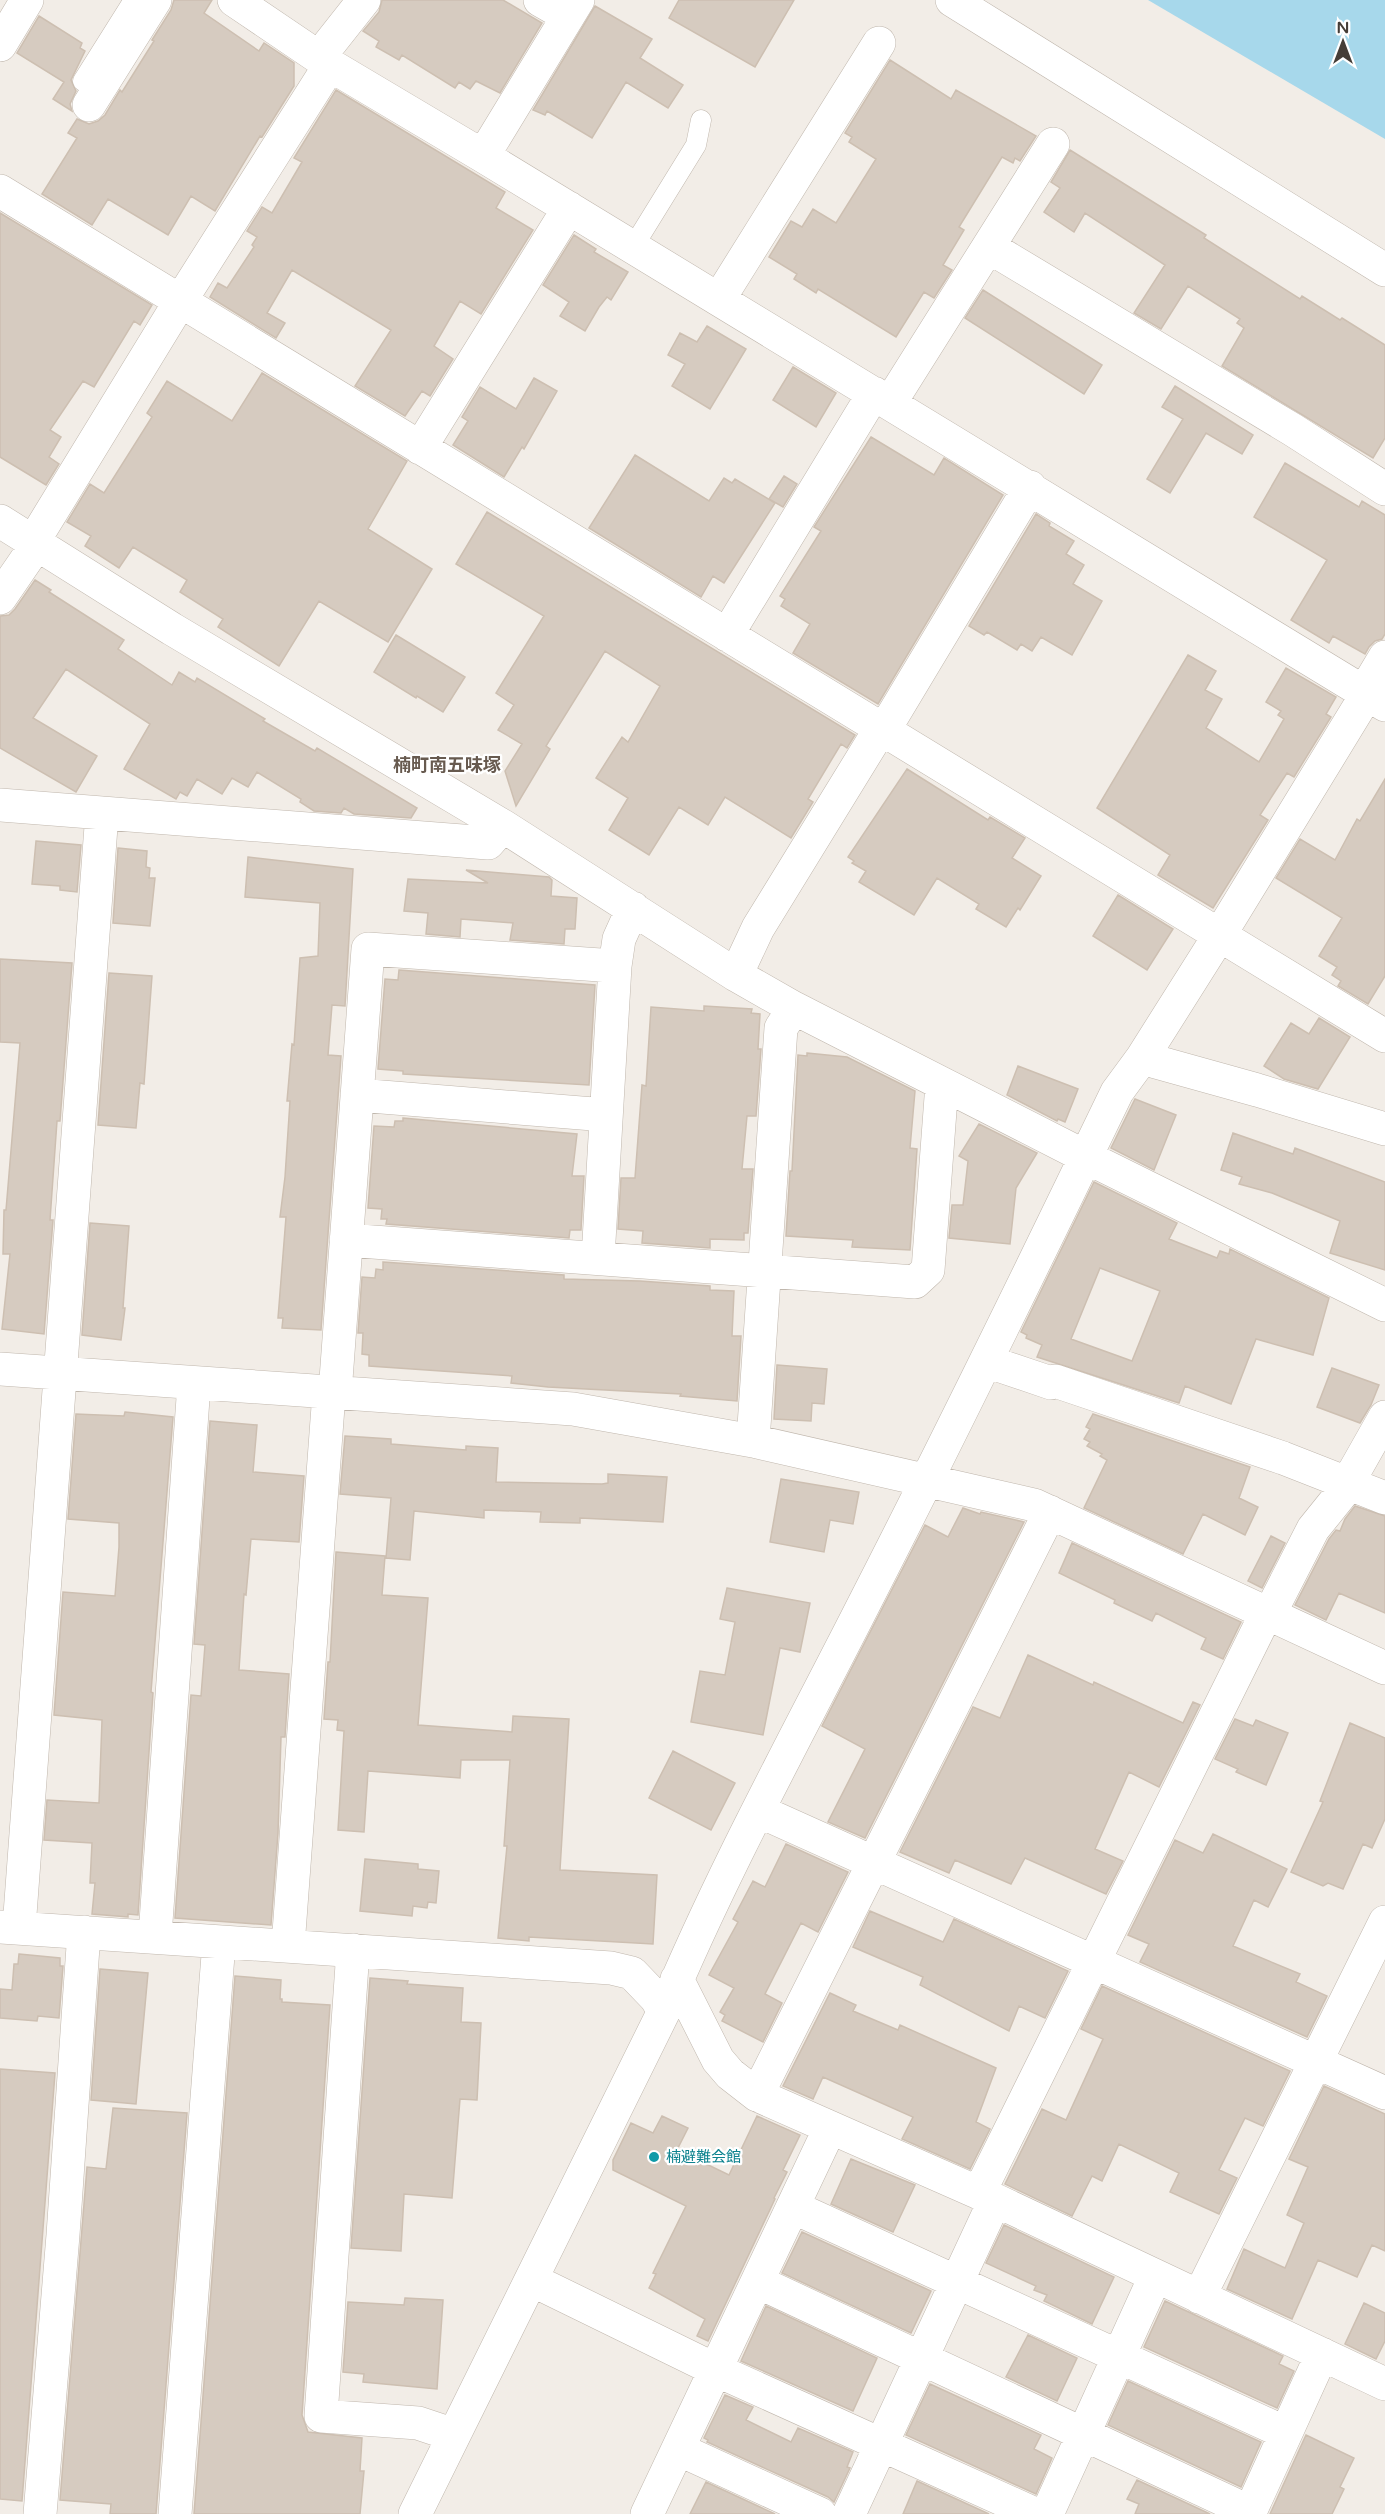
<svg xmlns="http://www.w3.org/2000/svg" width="1385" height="2514" viewBox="0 0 1385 2514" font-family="'Varela Round','Noto Sans JP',sans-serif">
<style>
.water{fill:#a7d8eb}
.building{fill:#d6cbc0;stroke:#cdbfb1;stroke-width:1.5;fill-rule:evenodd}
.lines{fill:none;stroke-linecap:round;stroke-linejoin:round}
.service-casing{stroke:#c0b7ad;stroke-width:21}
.minor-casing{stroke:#c0b7ad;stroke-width:34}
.service{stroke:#fff;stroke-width:20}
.minor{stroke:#fff;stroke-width:33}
.culture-dot{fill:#0f9aa8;stroke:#fff;stroke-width:2}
.labels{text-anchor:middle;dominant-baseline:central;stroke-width:4.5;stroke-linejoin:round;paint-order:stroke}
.culture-label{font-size:15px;fill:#0d838f;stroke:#fff;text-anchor:start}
.quarter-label{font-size:18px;font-weight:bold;fill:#675a4f;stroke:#fff}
</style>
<rect width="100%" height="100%" fill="#f2ede7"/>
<path class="water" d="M 1148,0 L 1385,0 L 1385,139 Z"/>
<path class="building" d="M 174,0 L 212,0 L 204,13 L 259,51 L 264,43 L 294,63 L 294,86 L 262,137 L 260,136 L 215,211 L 191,196 L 168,235 L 108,199 L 92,225 L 42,194 L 77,138 L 68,133 L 77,119 L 89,124 L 98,121 L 105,115 L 120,90 L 122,92 L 154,41 L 152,40 L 171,10 Z
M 382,0 L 503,0 L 542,23 L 500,93 L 476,81 L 470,89 L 459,82 L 455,88 L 402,55 L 399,60 L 376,47 L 379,41 L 363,31 L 379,12 Z
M 679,0 L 794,0 L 755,67 L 669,18 Z
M 595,6 L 652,39 L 640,58 L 683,85 L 668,108 L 626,82 L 592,138 L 547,111 L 545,115 L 533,110 Z
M 39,16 L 82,43 L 80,48 L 85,51 L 71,80 L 76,91 L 70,104 L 72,111 L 53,99 L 64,82 L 17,53 Z
M 890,60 L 951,99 L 956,90 L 1036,136 L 1020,161 L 1015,158 L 1013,163 L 1002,157 L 959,227 L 964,230 L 943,265 L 952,270 L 934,298 L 924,292 L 896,337 L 818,289 L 816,293 L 794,279 L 797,274 L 769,257 L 791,221 L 802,227 L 813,209 L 836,223 L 876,159 L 849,142 L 852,137 L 845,133 Z
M 336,90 L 505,192 L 496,208 L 533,230 L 481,314 L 460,301 L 434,346 L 453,359 L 430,396 L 422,391 L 405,416 L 355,386 L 391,330 L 292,270 L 267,313 L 285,323 L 276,338 L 210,297 L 218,283 L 227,288 L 254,247 L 252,245 L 257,237 L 247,231 L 262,207 L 272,213 L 302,162 L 294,158 Z
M 1070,150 L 1206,235 L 1204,238 L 1300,299 L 1302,296 L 1340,320 L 1342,318 L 1385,345 L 1385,438 L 1373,458 L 1222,366 L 1244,328 L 1237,323 L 1240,319 L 1188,286 L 1161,329 L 1134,313 L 1165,265 L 1085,213 L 1074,232 L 1044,212 L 1060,188 L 1051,182 Z
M 0,213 L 152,305 L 140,325 L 134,321 L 94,387 L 83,381 L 50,430 L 61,437 L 49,457 L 59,464 L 46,485 L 0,457 Z
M 574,235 L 596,249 L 594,252 L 628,272 L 611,300 L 607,297 L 599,307 L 585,331 L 560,316 L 569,302 L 543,285 Z
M 983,290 L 1102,365 L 1084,394 L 965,318 Z
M 707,326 L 746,349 L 710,409 L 672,386 L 685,364 L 668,355 L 680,333 L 697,342 Z
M 793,367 L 836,393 L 816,427 L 773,400 Z
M 262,373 L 407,461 L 368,529 L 432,569 L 388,642 L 319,601 L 279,666 L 218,627 L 223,619 L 180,592 L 187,580 L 133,547 L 119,568 L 85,546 L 91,536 L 67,522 L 90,484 L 104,493 L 152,417 L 147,413 L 167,381 L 232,421 Z
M 534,378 L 557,391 L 524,449 L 522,447 L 504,477 L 453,445 L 468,421 L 462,417 L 480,387 L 516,409 Z
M 1175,386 L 1253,435 L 1242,454 L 1206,433 L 1170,493 L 1147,479 L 1183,419 L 1162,407 Z
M 871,437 L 934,475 L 944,458 L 1003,495 L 878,704 L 793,653 L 810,624 L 781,606 L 785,599 L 780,596 L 821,531 L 814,527 Z
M 635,455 L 709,501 L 724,478 L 732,483 L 735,479 L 775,503 L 724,583 L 713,576 L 701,597 L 589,528 Z
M 1285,463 L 1359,507 L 1362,501 L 1385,515 L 1385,634 L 1382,639 L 1375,641 L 1369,647 L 1365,654 L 1333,636 L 1329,643 L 1291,620 L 1327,560 L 1254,517 Z
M 784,476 L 797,484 L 783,507 L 769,499 Z
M 487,512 L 855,735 L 847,748 L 841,744 L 808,799 L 813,802 L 791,838 L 725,797 L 708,825 L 679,807 L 649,855 L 609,830 L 628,798 L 596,778 L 622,737 L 628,742 L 660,686 L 605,651 L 546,746 L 550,749 L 516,806 L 505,771 L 522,744 L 498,730 L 514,705 L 496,693 L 544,616 L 456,564 Z
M 1036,514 L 1050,523 L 1049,526 L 1074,541 L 1066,554 L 1084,565 L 1073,584 L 1102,601 L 1072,655 L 1041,637 L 1032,651 L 1021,644 L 1017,650 L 987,632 L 984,635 L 969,626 Z
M 35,580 L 51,590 L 49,592 L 124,640 L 118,649 L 172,685 L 179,672 L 195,682 L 197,678 L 265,719 L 263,721 L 315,751 L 317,748 L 417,808 L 411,818 L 354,814 L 344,808 L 341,813 L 314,811 L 300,802 L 301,799 L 257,772 L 248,787 L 232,778 L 222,794 L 197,779 L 187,796 L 180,792 L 176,799 L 124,769 L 150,724 L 66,669 L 33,718 L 97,756 L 76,792 L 0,748 L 0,616 L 9,615 L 15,609 Z
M 396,635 L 465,677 L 443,712 L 417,696 L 416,698 L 374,672 Z
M 1188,655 L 1216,671 L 1205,690 L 1222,699 L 1206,728 L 1259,762 L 1284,719 L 1278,715 L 1281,711 L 1266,702 L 1286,668 L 1336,697 L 1326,714 L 1331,717 L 1294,777 L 1287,773 L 1260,815 L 1268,820 L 1213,908 L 1158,875 L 1170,855 L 1097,808 Z
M 907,769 L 988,820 L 990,817 L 1025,838 L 1012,858 L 1041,876 L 1020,910 L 1018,908 L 1006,927 L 976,909 L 979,904 L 937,878 L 914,915 L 859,882 L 866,871 L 852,863 L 854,861 L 848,857 Z
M 1385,779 L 1385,976 L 1368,1004 L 1338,986 L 1341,981 L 1332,975 L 1337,967 L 1319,956 L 1342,918 L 1276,878 L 1300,839 L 1335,860 L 1357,819 L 1360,821 Z
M 36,841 L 81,845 L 77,892 L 60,890 L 60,886 L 32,884 Z
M 118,848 L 147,851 L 146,867 L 150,868 L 149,878 L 155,878 L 150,926 L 113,923 Z
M 248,857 L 353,869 L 345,1006 L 332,1005 L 328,1055 L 341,1056 L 321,1330 L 282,1328 L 283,1318 L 278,1318 L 286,1217 L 280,1217 L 285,1177 L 290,1101 L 287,1101 L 292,1044 L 294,1045 L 300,958 L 318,956 L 320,903 L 245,897 Z
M 466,870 L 549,877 L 552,880 L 551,896 L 577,898 L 575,929 L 565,929 L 564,944 L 510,940 L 513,923 L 461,919 L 460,937 L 426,934 L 428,913 L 404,911 L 408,879 L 488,883 Z
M 1118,895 L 1173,929 L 1147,970 L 1093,936 Z
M 0,959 L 72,963 L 60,1121 L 57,1121 L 50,1220 L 53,1220 L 44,1334 L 2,1329 L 10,1254 L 3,1254 L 4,1210 L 6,1210 L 20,1043 L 0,1042 Z
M 399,970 L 595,985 L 589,1085 L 403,1074 L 403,1071 L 378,1069 L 385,979 L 398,980 Z
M 109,973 L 152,976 L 144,1084 L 140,1083 L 136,1128 L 98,1125 Z
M 704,1006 L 752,1009 L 751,1013 L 760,1014 L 758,1049 L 761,1049 L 756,1116 L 747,1116 L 742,1169 L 753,1169 L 748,1233 L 744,1233 L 744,1240 L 710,1239 L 710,1248 L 642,1243 L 643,1231 L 618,1229 L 621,1178 L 635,1178 L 642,1085 L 646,1086 L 651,1007 L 704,1011 Z
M 1319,1018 L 1350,1037 L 1318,1089 L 1284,1079 L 1264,1066 L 1291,1023 L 1309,1034 Z
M 807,1053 L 847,1057 L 915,1091 L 910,1148 L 917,1149 L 910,1250 L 852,1247 L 853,1240 L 786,1236 L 790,1171 L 792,1171 L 798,1055 L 807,1056 Z
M 1018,1066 L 1078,1089 L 1065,1122 L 1058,1119 L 1057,1121 L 1007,1095 Z
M 1135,1099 L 1176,1115 L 1154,1170 L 1111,1148 Z
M 403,1118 L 577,1134 L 572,1176 L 584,1176 L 581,1230 L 570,1230 L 569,1238 L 386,1224 L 387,1219 L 381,1219 L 382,1209 L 368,1208 L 374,1126 L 394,1127 L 395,1121 L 403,1121 Z
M 979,1124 L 1037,1153 L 1016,1188 L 1010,1244 L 949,1238 L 952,1205 L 963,1205 L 968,1161 L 959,1156 Z
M 1233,1133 L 1293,1154 L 1295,1148 L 1385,1182 L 1385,1270 L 1330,1253 L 1340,1221 L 1272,1193 L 1239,1184 L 1242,1177 L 1221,1170 Z
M 1094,1182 L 1177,1223 L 1169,1239 L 1217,1258 L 1220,1251 L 1229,1254 L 1230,1249 L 1329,1298 L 1313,1355 L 1256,1339 L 1231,1404 L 1185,1386 L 1179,1403 L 1037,1357 L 1042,1345 L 1026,1338 L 1027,1335 L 1021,1332 ZM 1100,1268 L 1160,1291 L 1132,1361 L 1071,1339 Z
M 90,1223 L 129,1226 L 123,1308 L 125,1308 L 121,1340 L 82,1335 Z
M 383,1262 L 564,1275 L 564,1279 L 640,1281 L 710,1286 L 710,1290 L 734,1291 L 732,1336 L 741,1336 L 737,1401 L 680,1396 L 681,1394 L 548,1387 L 511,1383 L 512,1376 L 369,1366 L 369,1355 L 362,1354 L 363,1333 L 358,1333 L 362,1277 L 375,1278 L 376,1269 L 383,1270 Z
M 777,1365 L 827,1369 L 824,1404 L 812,1403 L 811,1421 L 774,1419 Z
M 1332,1368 L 1379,1385 L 1371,1405 L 1360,1423 L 1317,1407 Z
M 125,1412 L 173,1417 L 151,1692 L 153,1693 L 138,1915 L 128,1914 L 128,1917 L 92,1914 L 95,1883 L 90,1883 L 92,1843 L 44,1840 L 47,1800 L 99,1803 L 102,1720 L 54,1715 L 63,1592 L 115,1596 L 119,1547 L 119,1523 L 68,1519 L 76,1414 L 124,1416 Z
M 1093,1414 L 1250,1467 L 1239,1498 L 1258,1507 L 1245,1535 L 1203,1514 L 1183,1554 L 1084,1508 L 1107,1460 L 1100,1456 L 1102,1454 L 1087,1446 L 1090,1442 L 1084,1439 L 1090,1429 L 1086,1427 Z
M 210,1421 L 257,1425 L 253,1472 L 304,1476 L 299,1542 L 251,1539 L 246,1595 L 244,1594 L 239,1670 L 289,1674 L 285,1737 L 281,1737 L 278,1833 L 271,1925 L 175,1918 L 191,1695 L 201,1696 L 205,1645 L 194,1644 Z
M 345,1436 L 391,1439 L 391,1444 L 466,1450 L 466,1446 L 498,1448 L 496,1482 L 602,1484 L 608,1483 L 608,1474 L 667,1477 L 663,1522 L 580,1518 L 580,1523 L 540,1522 L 541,1512 L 484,1510 L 484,1518 L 414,1511 L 410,1560 L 386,1558 L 391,1498 L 340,1494 Z
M 781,1479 L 859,1492 L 853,1524 L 830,1520 L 824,1552 L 770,1542 Z
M 1355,1506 L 1385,1516 L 1385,1613 L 1339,1593 L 1326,1620 L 1295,1605 L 1329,1539 L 1336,1530 L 1340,1531 L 1345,1519 Z
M 963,1508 L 980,1514 L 981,1512 L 1024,1522 L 865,1838 L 828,1822 L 865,1749 L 822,1726 L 925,1525 L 948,1537 Z
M 1271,1536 L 1285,1543 L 1262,1588 L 1248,1581 Z
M 1072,1543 L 1241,1622 L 1223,1659 L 1201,1649 L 1206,1638 L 1156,1613 L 1152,1621 L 1114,1603 L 1115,1600 L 1059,1573 Z
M 336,1552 L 385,1556 L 382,1595 L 428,1598 L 418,1725 L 512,1732 L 513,1716 L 569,1719 L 560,1870 L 657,1875 L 653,1944 L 529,1937 L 529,1941 L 498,1938 L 507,1846 L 504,1846 L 510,1760 L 461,1760 L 460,1778 L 368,1771 L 364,1832 L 338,1830 L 344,1731 L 337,1730 L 338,1720 L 324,1719 L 328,1662 L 330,1662 Z
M 727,1588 L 810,1603 L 800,1652 L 780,1648 L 763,1735 L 691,1722 L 700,1671 L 725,1675 L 735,1622 L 720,1619 Z
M 1028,1655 L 1093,1685 L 1094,1682 L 1183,1723 L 1193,1702 L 1200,1705 L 1159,1787 L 1129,1772 L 1095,1849 L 1123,1861 L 1106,1894 L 1025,1858 L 1011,1884 L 955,1860 L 949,1873 L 900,1852 L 973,1707 L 1000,1718 Z
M 1235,1719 L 1253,1726 L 1256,1720 L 1288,1733 L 1266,1785 L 1236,1772 L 1238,1769 L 1215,1759 Z
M 1350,1723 L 1385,1738 L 1385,1819 L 1372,1848 L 1363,1844 L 1343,1889 L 1328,1883 L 1323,1886 L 1291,1872 L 1323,1802 L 1320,1801 Z
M 673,1751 L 735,1783 L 711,1830 L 649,1798 Z
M 1213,1834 L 1287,1869 L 1268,1907 L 1254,1900 L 1233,1946 L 1300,1974 L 1296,1982 L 1327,1996 L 1307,2037 L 1140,1962 L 1149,1944 L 1128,1935 L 1175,1840 L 1203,1853 Z
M 786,1844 L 848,1872 L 818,1932 L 801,1923 L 765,1994 L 782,2003 L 763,2042 L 722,2021 L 725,2015 L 720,2012 L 734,1988 L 709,1975 L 738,1922 L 733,1919 L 753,1881 L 765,1887 Z
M 365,1859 L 418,1864 L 418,1869 L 439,1871 L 436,1903 L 428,1902 L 427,1908 L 413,1906 L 412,1916 L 360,1911 Z
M 870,1911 L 943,1942 L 954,1919 L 1068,1971 L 1045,2018 L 1019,2006 L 1009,2031 L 920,1985 L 923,1977 L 853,1947 Z
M 19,1954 L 60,1958 L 60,1966 L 63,1966 L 59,2018 L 38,2016 L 37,2021 L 0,2018 L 0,1989 L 12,1990 L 14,1964 L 18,1964 Z
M 100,1969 L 148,1973 L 136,2104 L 91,2100 Z
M 235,1976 L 281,1980 L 280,1999 L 282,1999 L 282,2002 L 330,2005 L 302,2415 L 308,2432 L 362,2438 L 360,2471 L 364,2471 L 360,2514 L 194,2514 Z
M 370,1978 L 408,1981 L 407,1984 L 463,1988 L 461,2022 L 481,2023 L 477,2100 L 460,2099 L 452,2198 L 404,2194 L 401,2251 L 351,2248 Z
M 1102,1986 L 1290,2071 L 1263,2126 L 1245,2118 L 1219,2170 L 1237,2178 L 1219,2214 L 1170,2192 L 1179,2173 L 1119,2144 L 1102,2181 L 1092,2176 L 1072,2216 L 1005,2184 L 1042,2109 L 1066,2120 L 1103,2039 L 1081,2029 Z
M 830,1993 L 856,2005 L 853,2011 L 898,2030 L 900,2025 L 996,2068 L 976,2122 L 990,2129 L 970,2169 L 902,2139 L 913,2117 L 823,2077 L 813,2099 L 783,2086 Z
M 0,2069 L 55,2073 L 22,2501 L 0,2499 Z
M 1324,2086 L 1385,2114 L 1385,2251 L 1372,2245 L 1357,2277 L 1318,2260 L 1292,2319 L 1227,2289 L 1244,2249 L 1285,2268 L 1304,2223 L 1287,2215 L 1308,2167 L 1289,2159 Z
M 113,2108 L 187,2113 L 156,2514 L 110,2514 L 111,2504 L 60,2500 L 87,2167 L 106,2169 Z
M 662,2116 L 688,2128 L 677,2150 L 729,2175 L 757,2116 L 800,2135 L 783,2170 L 787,2172 L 774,2198 L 775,2199 L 708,2341 L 697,2336 L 705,2319 L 649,2288 L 656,2274 L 653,2273 L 686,2206 L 613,2170 L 613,2160 L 631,2123 L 653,2133 Z
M 851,2159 L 915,2185 L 893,2232 L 831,2204 Z
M 1004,2225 L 1114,2277 L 1092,2324 L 1044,2301 L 1047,2295 L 1034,2290 L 1036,2286 L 986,2263 Z
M 802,2232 L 931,2291 L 911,2333 L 782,2273 Z
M 405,2298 L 443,2300 L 437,2389 L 363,2382 L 364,2374 L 343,2372 L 348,2302 L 404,2305 Z
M 1165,2301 L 1283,2356 L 1279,2364 L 1294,2371 L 1277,2408 L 1144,2347 Z
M 1364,2303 L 1385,2313 L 1385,2341 L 1376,2359 L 1345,2344 Z
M 766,2306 L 877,2358 L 853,2411 L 741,2361 Z
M 1028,2335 L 1077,2358 L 1057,2401 L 1006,2377 Z
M 1128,2381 L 1261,2442 L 1241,2487 L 1108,2425 Z
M 930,2384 L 1041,2435 L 1034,2449 L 1052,2458 L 1036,2494 L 906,2435 Z
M 725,2395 L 753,2407 L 746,2420 L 791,2442 L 798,2428 L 853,2452 L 847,2467 L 850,2468 L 834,2502 L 828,2497 L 707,2442 L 708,2440 L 704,2438 Z
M 1306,2435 L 1354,2458 L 1340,2487 L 1344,2489 L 1332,2514 L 1270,2514 Z
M 1137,2480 L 1210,2514 L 1135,2514 L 1139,2504 L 1127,2499 Z
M 917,2481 L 989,2514 L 903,2514 Z
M 706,2482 L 775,2514 L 690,2514 Z"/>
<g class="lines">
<g class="service-casing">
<path id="service" d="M 83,81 L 134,0
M 633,247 L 696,145 L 701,120"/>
</g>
<g class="minor-casing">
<path id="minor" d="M 234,0 L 330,65 L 483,156 L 1385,705
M 540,0 L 568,16
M 952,0 L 1385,270
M 0,45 L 27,0
M 319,57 L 364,0
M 89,105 L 155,0
M 483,156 L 578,0
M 0,191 L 1385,1036
M 989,247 L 1293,430 L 1385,489
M 719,299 L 879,43
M 890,403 L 1053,144
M 420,448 L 569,208
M 0,521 L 172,629 L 503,826 L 736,975 L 794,1008 L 1086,1157 L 1385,1305
M 33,542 L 181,300 L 330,65
M 0,598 L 37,544
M 727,635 L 874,393
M 1364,692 L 1385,657
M 884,730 L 1030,487
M 0,805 L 488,843 L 503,826
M 736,975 L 758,928 L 881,728
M 1142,1058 L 1257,1090 L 1385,1129
M 357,1095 L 606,1115
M 346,1240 L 915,1282 L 928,1270 L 942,1084
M 598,1258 L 615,966 L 619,939 L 633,908
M 986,1361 L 1051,1383 L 1055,1381 L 1283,1458 L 1385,1498
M 0,1369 L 573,1409 L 753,1441 L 1034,1505 L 1385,1668
M 335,1393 L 368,949 L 615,966
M 753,1441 L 781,1028 L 794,1008
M 1270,1613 L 1313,1529 L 1342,1493 L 1385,1417
M 759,1811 L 1385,2093
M 0,1927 L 611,1968 L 632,1973 L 656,1998 L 664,2011
M 19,1928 L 102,813
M 155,1936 L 194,1384
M 288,1946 L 329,1393
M 353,1950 L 321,2416 L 418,2423 L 454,2435
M 677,1979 L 718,2060 L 730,2074 L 757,2095 L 995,2200 L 1385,2384
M 757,2095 L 1050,1512
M 979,2193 L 1267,1612
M 793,2207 L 1286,2433
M 532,2280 L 716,2370 L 1035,2514
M 758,2282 L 1250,2512 L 1322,2354
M 1199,2297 L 1385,1922
M 678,2449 L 820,2514
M 40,2514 L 63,2235 L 84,1932
M 175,2514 L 219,1942
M 415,2514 L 664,2011 C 723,1870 797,1736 866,1600 C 952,1432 1035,1262 1117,1092 L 1142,1058 L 1219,936 L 1367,694
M 647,2514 L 830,2128
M 849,2514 L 995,2200
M 1047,2514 L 1155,2277"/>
</g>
<use href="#service" class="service"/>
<use href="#minor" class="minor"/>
</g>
<circle class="culture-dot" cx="654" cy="2157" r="6"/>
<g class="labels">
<g class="culture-label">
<text x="666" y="2157">楠避難会館</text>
</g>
<g class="quarter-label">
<text x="447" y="765">楠町南五味塚</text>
</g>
</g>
<g transform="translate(1343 42)" stroke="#ffffff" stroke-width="4.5" paint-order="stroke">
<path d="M0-4.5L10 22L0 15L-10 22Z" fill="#453d37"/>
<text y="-9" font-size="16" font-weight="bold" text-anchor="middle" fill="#453d37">N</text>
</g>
</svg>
